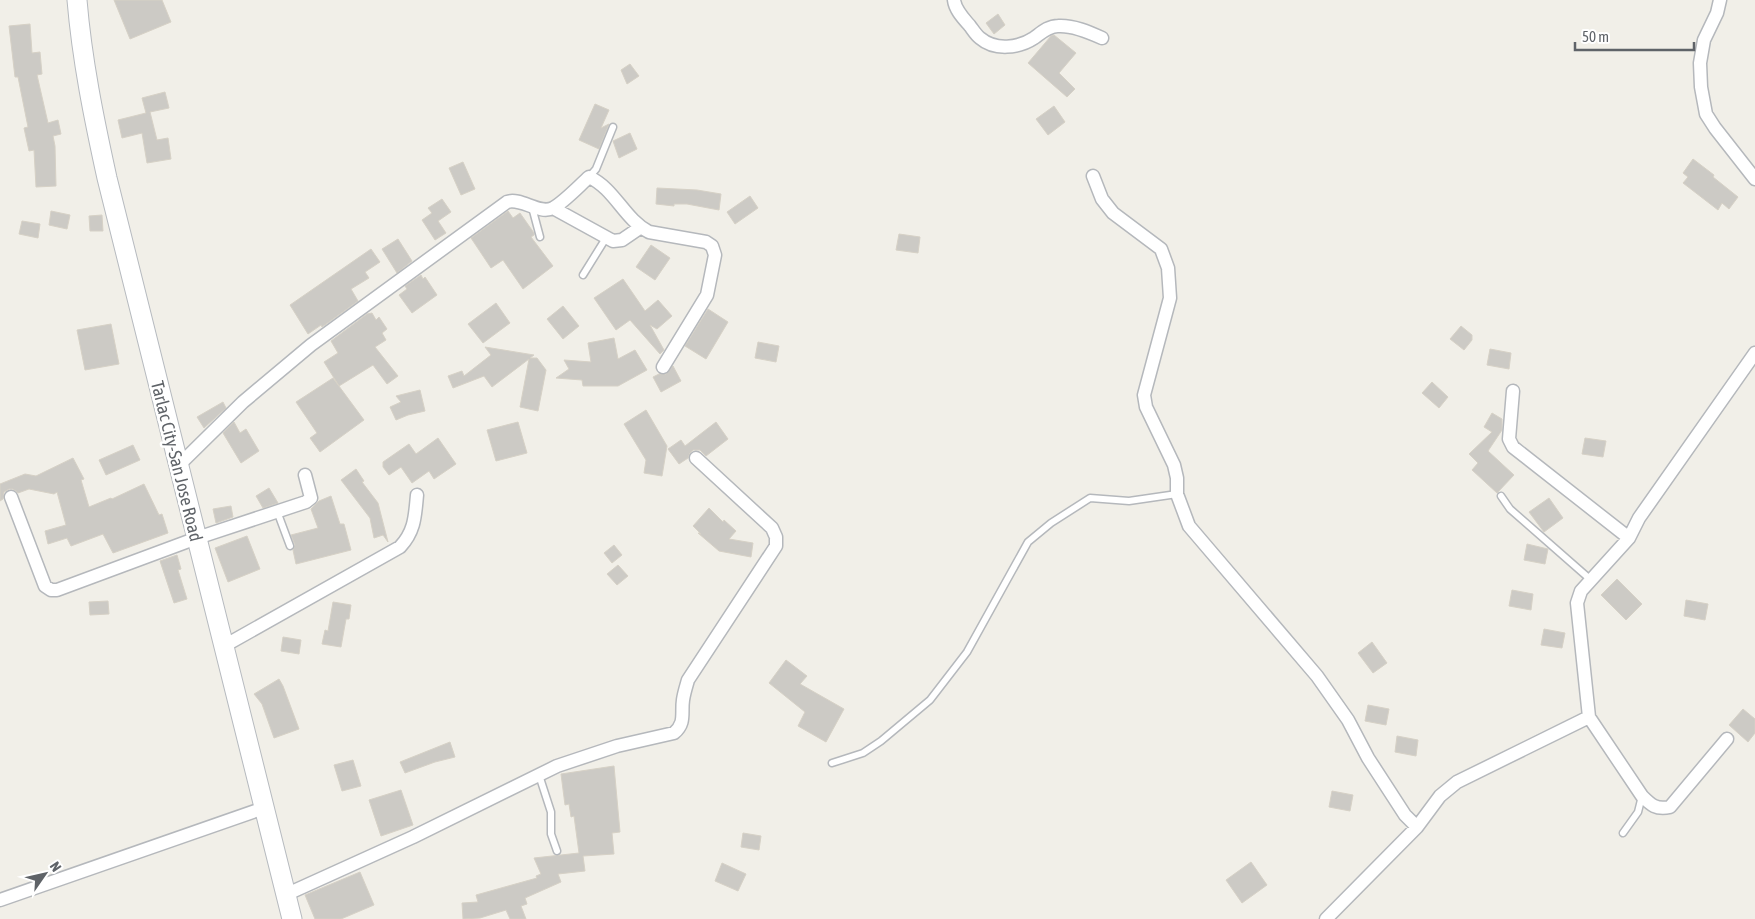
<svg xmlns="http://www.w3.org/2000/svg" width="1755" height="919" viewBox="0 0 1755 919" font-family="'Asap Condensed',sans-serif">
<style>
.building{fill:#cccac5;stroke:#d6d1c6}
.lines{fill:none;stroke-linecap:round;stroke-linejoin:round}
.service-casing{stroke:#b5b8bc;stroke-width:9}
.minor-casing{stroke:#b5b8bc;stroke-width:15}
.secondary-casing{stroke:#b6babf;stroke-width:21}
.service{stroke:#fff;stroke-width:6}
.minor{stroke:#fff;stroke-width:12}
.secondary{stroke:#fff;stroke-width:19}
.labels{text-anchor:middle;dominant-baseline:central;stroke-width:5;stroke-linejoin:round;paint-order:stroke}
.street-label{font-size:18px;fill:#5f6368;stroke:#fff}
</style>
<rect width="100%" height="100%" fill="#f1efe8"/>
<path class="building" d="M 114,0 L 162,0 L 171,22 L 130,39 Z
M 998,14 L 1005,25 L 994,34 L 986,23 Z
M 30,24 L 32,53 L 40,52 L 42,74 L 37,75 L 48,123 L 58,120 L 61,134 L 53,136 L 55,146 L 56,186 L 36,187 L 34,150 L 29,151 L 24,128 L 28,127 L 18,77 L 15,77 L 9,26 Z
M 1054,35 L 1076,53 L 1059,73 L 1075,89 L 1067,97 L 1028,63 L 1051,36 Z
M 630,64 L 639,76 L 627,84 L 621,70 Z
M 165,92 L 169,108 L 150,112 L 157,140 L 168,138 L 171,159 L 147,163 L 142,133 L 122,138 L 118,120 L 146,113 L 142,98 Z
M 595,104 L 609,110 L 601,128 L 609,124 L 599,149 L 579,140 Z
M 1054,106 L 1065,122 L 1048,135 L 1036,119 Z
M 630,133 L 637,149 L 619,158 L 613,141 Z
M 1693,159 L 1714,175 L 1713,177 L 1738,197 L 1729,209 L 1722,203 L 1718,210 L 1683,183 L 1688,177 L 1683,173 Z
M 463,162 L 475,189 L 461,195 L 449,168 Z
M 657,188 L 697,190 L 721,194 L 719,210 L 687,204 L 674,204 L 674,206 L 656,204 Z
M 750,196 L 758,208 L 735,224 L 727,212 Z
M 442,199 L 451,212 L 438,221 L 446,233 L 435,240 L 422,220 L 432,213 L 428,208 Z
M 51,211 L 70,215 L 67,229 L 49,225 Z
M 508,211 L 513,218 L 520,213 L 534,233 L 534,235 L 531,237 L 553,266 L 523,289 L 503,260 L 491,268 L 471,238 Z
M 102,215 L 103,231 L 90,231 L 89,216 Z
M 22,221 L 40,224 L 38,238 L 19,234 Z
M 899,234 L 920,237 L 918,253 L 896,250 Z
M 398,239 L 412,261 L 397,273 L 382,249 Z
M 651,245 L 670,258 L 655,280 L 636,267 Z
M 371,249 L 380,262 L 365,272 L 369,278 L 351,289 L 358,301 L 322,327 L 321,325 L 308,334 L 290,305 Z
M 421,275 L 423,279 L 425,277 L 437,295 L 412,313 L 399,295 L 407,289 L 405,286 Z
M 623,279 L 645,311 L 658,300 L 672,316 L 657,329 L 650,325 L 664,350 L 660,354 L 630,320 L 616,330 L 594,298 Z
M 496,303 L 510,323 L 483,343 L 468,324 Z
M 563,306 L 579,326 L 563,339 L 547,319 Z
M 708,309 L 728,322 L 706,359 L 685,346 Z
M 372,313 L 376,320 L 379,317 L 387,329 L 382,333 L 386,340 L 375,347 L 398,376 L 387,384 L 373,365 L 339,386 L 324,362 L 338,353 L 331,341 L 367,314 Z
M 111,324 L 119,364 L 85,370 L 77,330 Z
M 1461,326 L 1472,335 L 1472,340 L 1464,350 L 1450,339 Z
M 614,338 L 618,359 L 635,350 L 647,370 L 618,386 L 583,386 L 582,380 L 556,378 L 569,369 L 564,360 L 591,362 L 588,343 Z
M 758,342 L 779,346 L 776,362 L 755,358 Z
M 485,347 L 534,355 L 530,358 L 537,358 L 546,370 L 538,411 L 520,407 L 529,359 L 492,387 L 484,376 L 453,388 L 448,376 L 462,371 L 464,376 L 491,355 Z
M 1490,349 L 1511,353 L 1509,369 L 1487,365 Z
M 673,366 L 681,381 L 661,392 L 653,377 L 659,374 L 666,374 Z
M 333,378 L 364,420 L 320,452 L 310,438 L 317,433 L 296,402 Z
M 1432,382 L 1448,397 L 1439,408 L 1422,393 Z
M 420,390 L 425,411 L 408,415 L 396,420 L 390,407 L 401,402 L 396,396 Z
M 223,402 L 226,408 L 204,428 L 197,417 Z
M 646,410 L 667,446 L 662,476 L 644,473 L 646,460 L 624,424 Z
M 1492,413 L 1502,419 L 1502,430 L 1488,451 L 1514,475 L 1497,493 L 1472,470 L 1478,463 L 1469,454 L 1492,432 L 1484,427 Z
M 234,422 L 240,433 L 246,429 L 259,451 L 241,463 L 223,433 Z
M 518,422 L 527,453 L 496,461 L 487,430 Z
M 716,422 L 728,439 L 706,456 L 700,450 L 693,450 L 690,453 L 688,458 L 679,464 L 668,449 L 681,440 L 685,446 Z
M 438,438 L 456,464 L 434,479 L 429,471 L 412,483 L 401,467 L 389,475 L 383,467 L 383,462 L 409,444 L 416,454 Z
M 1585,438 L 1606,441 L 1603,457 L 1582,454 Z
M 133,445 L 140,460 L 106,475 L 99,460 Z
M 73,458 L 84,479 L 81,480 L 89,507 L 111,498 L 112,499 L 144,484 L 159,515 L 162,514 L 168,533 L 113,553 L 103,534 L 71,546 L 67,538 L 48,544 L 45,531 L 66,525 L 57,492 L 54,494 L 29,489 L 18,493 L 13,489 L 9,489 L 4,492 L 3,499 L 0,501 L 0,484 L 25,474 L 36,476 Z
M 356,469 L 364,481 L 362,482 L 378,503 L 388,542 L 383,535 L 374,538 L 370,518 L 341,480 Z
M 269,488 L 278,503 L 263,508 L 256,496 Z
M 331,496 L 340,524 L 344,524 L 351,550 L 296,564 L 293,550 L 295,545 L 291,535 L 318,528 L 311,509 L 319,501 Z
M 1549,498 L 1563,518 L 1544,532 L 1529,512 Z
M 231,506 L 233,517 L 216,523 L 213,509 Z
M 709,508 L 723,522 L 724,520 L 736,531 L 729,539 L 753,543 L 751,557 L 719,551 L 698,533 L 701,534 L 693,526 Z
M 247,536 L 260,569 L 228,582 L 215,548 Z
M 1527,544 L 1548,549 L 1545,564 L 1524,560 Z
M 614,545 L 622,555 L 612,563 L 604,553 Z
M 177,555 L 181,569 L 178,570 L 187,599 L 174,603 L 160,561 Z
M 618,565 L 628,576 L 617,585 L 607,574 Z
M 1617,579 L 1642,604 L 1626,620 L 1601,595 Z
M 1512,590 L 1533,594 L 1531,610 L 1509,606 Z
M 1686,600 L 1708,604 L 1705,620 L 1684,616 Z
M 108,601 L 109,614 L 90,615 L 89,602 Z
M 333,602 L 351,605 L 349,619 L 346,619 L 341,647 L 322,644 L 325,630 L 328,631 Z
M 1544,629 L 1565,633 L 1562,648 L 1541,645 Z
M 283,637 L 301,640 L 299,654 L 281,651 Z
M 1372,642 L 1387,663 L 1373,673 L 1358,653 Z
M 786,660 L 807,676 L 800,684 L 844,709 L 826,742 L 798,726 L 805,712 L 769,683 Z
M 279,679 L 283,686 L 299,729 L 274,738 L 262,704 L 254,694 Z
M 1368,705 L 1389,709 L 1386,725 L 1365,721 Z
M 1743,709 L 1755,719 L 1755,733 L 1748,742 L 1729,725 Z
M 1397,736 L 1418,740 L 1416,756 L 1395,752 Z
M 450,742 L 455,757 L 435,762 L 405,773 L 400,762 Z
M 353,760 L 361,786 L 342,791 L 334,765 Z
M 614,766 L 620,832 L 612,833 L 614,854 L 583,856 L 585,871 L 558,874 L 561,882 L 525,898 L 527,904 L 521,906 L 526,919 L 510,919 L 506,910 L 480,918 L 463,919 L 462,903 L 478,902 L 476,895 L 537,878 L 536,876 L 541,874 L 534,858 L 579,853 L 574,816 L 571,817 L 569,804 L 565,805 L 561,774 Z
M 401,790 L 413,825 L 381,836 L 369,800 Z
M 1332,791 L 1353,795 L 1350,811 L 1329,807 Z
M 743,833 L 761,836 L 759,850 L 741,847 Z
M 1251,862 L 1267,885 L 1242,903 L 1226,880 Z
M 722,863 L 746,874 L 738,891 L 715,881 Z
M 360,872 L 374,905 L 341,919 L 315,919 L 305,895 Z"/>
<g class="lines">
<g class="service-casing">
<path id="service" d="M 589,177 L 596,169 L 613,127
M 532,207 L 540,237
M 583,275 L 606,238
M 1501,496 L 1510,509 L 1591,580
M 277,511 L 290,546
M 832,763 L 863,753 L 881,741 L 930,700 L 967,652 L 1028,542 L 1051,523 L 1090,498 L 1129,501 L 1177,494
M 539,775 L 551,812 L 551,834 L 557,851
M 1623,833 L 1638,812 L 1642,796"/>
</g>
<g class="minor-casing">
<path id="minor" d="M 954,0 C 955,10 964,19 970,26 C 973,30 976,35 980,38 C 995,51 1019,48 1034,38 C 1041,33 1048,26 1058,26 C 1073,25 1089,32 1102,38
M 1720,0 L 1717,13 L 1704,40 L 1700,63 L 1701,87 L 1706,114 L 1715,128 L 1755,179
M 1093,176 L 1102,199 L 1113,213 L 1161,249 L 1168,268 L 1170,298 L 1144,395 L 1146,407 L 1174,465 L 1177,478 L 1177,494 L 1189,526 L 1317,676 L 1348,720 L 1368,758 L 1405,815 L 1417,827
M 553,208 L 613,241 L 622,240 L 641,227
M 1513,391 L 1509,439 L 1513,447 L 1629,538
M 179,465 L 243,402 L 311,345 L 507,202 C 521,197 539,215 553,208 C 564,202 580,185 589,177 C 615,189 624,219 649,232 L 706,242 L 712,246 L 715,255 L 707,295 L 663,367
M 11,497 L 45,586 L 51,590 L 57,590 L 197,538 L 306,502 L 311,498 L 305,475
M 224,646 L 400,547 C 415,531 415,516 417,495
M 1727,739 L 1670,807 C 1656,810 1651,805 1642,796 L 1589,717 L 1577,603 L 1581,591 L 1629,538 L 1639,518 L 1755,353
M 285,895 L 413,837 L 557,766 L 617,746 L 674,733 C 686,723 681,713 683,700 C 684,693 686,687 688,680 L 776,546 L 776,537 L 772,528 L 696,458
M 0,900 L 264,808
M 1326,919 L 1417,827 L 1440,796 L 1457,782 L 1589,717"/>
</g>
<g class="secondary-casing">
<path id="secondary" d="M 77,0 C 82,60 94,119 107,178 L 292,919"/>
</g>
<use href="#service" class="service"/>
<use href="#minor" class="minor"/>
<use href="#secondary" class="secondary"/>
</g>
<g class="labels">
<g class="street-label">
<text transform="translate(177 461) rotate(76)">Tarlac City-San Jose Road</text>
</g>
</g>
<g transform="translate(45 874) rotate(56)" stroke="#ffffff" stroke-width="4" paint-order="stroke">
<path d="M0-4L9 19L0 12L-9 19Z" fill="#5f6368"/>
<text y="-8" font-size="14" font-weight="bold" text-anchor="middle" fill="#5f6368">N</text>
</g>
<path d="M1575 42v8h119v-8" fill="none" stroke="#5f6368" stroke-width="2.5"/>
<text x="1582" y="42" font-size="15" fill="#5f6368" stroke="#ffffff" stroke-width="4" paint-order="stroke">50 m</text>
</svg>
